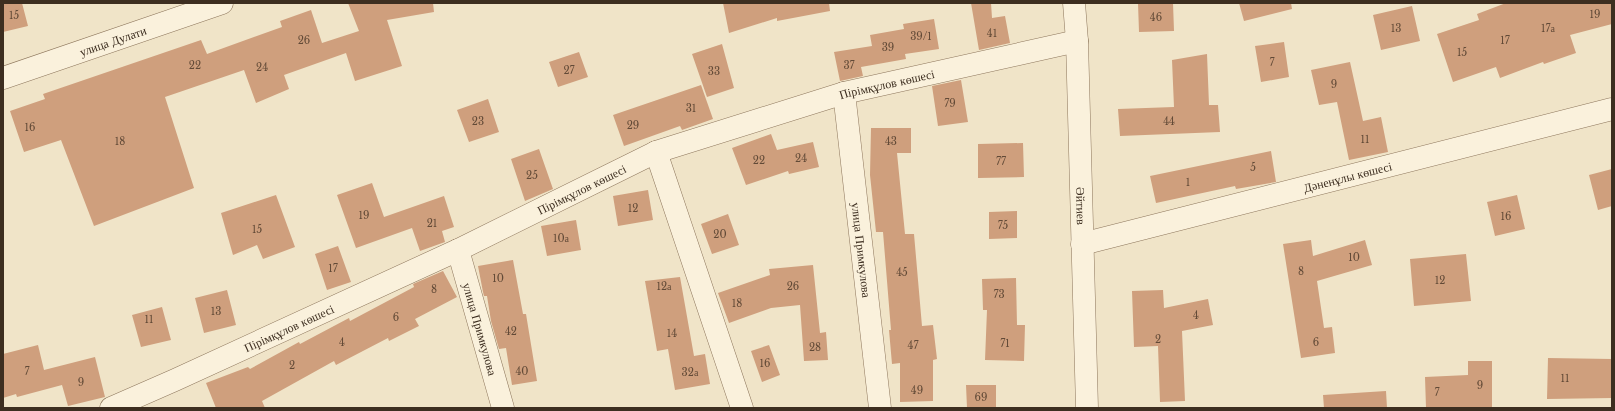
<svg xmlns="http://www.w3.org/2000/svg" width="1615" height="411" viewBox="0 0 1615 411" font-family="'Libre Baskerville',serif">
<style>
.building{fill:#cf9f7d}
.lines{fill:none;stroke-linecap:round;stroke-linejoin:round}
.minor-casing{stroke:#8d765c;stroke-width:23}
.tertiary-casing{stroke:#8d765c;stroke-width:23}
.minor{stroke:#faf1dc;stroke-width:22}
.tertiary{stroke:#faf1dc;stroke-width:22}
.labels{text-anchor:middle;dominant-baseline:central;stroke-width:3.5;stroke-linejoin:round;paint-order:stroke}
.number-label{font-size:10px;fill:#624a37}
.street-label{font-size:12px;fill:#3d2e20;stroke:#f7eed8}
</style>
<rect width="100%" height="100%" fill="#f0e4c8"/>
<path class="building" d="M 3,3 L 22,3 L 28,26 L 3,32 Z
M 348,3 L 433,3 L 434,12 L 387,20 L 402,66 L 355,81 L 346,53 L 284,75 L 289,89 L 256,103 L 244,70 L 165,97 L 194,188 L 94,226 L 61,140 L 24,152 L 10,111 L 45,99 L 43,94 L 201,40 L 207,54 L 282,27 L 280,21 L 311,10 L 322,43 L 359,31 Z
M 723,3 L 829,3 L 830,11 L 777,21 L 777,18 L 729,33 Z
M 971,3 L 991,3 L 992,18 L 1005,16 L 1010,43 L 979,50 Z
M 1138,3 L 1173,3 L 1174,31 L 1139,32 Z
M 1239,3 L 1291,3 L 1292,9 L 1244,21 Z
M 1506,3 L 1612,3 L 1612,24 L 1570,35 L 1576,53 L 1544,64 L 1543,62 L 1500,78 L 1496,67 L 1453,82 L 1437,34 L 1479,20 L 1477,14 Z
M 1412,6 L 1420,41 L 1381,50 L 1373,15 Z
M 934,19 L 939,49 L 905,54 L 906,59 L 861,67 L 863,76 L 840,81 L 834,52 L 872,46 L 870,35 L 904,29 L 903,24 Z
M 1284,42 L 1289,77 L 1261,82 L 1255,46 Z
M 722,44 L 734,88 L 707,97 L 692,54 Z
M 579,52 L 588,77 L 558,87 L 549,62 Z
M 1207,54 L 1209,105 L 1218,105 L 1220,132 L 1120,136 L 1118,109 L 1174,107 L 1172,60 Z
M 1350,62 L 1363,121 L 1381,117 L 1388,152 L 1349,160 L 1337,102 L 1319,105 L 1311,70 Z
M 961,80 L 968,122 L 938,126 L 932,86 Z
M 701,85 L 713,119 L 682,130 L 680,126 L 624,146 L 613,115 Z
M 488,99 L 499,132 L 469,142 L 457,110 Z
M 871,128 L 911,128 L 911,153 L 897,153 L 905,234 L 914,234 L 922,326 L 933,325 L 937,359 L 933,360 L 933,401 L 900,402 L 900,363 L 892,364 L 889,330 L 891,330 L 883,232 L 876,232 L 870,175 Z
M 771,134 L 777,150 L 813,142 L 819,167 L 789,174 L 788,171 L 746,185 L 732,148 Z
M 1023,143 L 1024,177 L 978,178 L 978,144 Z
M 539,149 L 553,189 L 525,201 L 511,159 Z
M 1271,151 L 1276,182 L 1236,189 L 1235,186 L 1156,203 L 1150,176 Z
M 1612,169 L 1612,206 L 1598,210 L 1589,175 Z
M 372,183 L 384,217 L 444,196 L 454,227 L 442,231 L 445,242 L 420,251 L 412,228 L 356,248 L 337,195 Z
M 648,190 L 653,220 L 618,226 L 613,196 Z
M 276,195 L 295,247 L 263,259 L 257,245 L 233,255 L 221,213 Z
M 1517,195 L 1525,229 L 1495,236 L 1487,202 Z
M 1017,211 L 1017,238 L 989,239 L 989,212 Z
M 728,214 L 739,245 L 712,254 L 701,224 Z
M 576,220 L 581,250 L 547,256 L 541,226 Z
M 1311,240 L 1313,256 L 1365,240 L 1372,265 L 1317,281 L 1324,328 L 1332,327 L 1335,353 L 1301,358 L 1283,244 Z
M 338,246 L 351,282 L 327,290 L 315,254 Z
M 1466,254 L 1471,301 L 1414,306 L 1410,259 Z
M 513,260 L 523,314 L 526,314 L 537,381 L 512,385 L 506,348 L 499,349 L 491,321 L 487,296 L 484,296 L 483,292 L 478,266 Z
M 813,265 L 820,333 L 826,332 L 828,360 L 804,361 L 800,305 L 771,308 L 729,323 L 718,293 L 770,275 L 769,269 Z
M 443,271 L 457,297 L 415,319 L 419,326 L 389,341 L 388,338 L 336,365 L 334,361 L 262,401 L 265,408 L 216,408 L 206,383 L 248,367 L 250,369 L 299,342 L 300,344 L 349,318 L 350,321 L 414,287 L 413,284 Z
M 680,277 L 694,356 L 705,354 L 710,384 L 675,390 L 668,349 L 657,351 L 645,281 Z
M 1016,278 L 1017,325 L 1025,325 L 1024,361 L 985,360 L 987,310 L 983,310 L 982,279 Z
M 227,290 L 236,325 L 204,333 L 195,298 Z
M 1163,290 L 1164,308 L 1208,299 L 1213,325 L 1182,331 L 1185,401 L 1160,402 L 1158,346 L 1134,347 L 1132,291 Z
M 162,307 L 171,340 L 141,347 L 132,315 Z
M 38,345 L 44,370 L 95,357 L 105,397 L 68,406 L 62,385 L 17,397 L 16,394 L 3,398 L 3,354 Z
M 769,345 L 780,375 L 762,382 L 751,351 Z
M 1548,358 L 1612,359 L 1612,398 L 1547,399 Z
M 1468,361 L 1492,361 L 1492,408 L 1426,408 L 1425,377 L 1468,375 Z
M 966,385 L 996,385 L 996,408 L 967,408 Z
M 1386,391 L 1387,408 L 1324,408 L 1323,395 Z"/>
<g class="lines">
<g class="minor-casing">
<g id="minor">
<path id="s1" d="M 3,78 L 222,3"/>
<path id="s2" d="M 844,93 L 880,408"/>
<path d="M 656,152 L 742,408"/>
<path id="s3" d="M 1082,244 L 1612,109"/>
<path id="s4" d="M 458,250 L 503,408"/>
<path id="s5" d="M 111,408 L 175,380 L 458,250 L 656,152 L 844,93 L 1077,41"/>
</g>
</g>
<g class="tertiary-casing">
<g id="tertiary">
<path id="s6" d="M 1074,3 L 1077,41 L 1087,408"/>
</g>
</g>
<use href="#minor" class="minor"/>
<use href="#tertiary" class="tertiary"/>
</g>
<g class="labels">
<g class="number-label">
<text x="1595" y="14">19</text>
<text x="14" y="15">15</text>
<text x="1156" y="17">46</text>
<text x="1396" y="28">13</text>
<text x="1548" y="28">17а</text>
<text x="992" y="33">41</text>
<text x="921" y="36">39/1</text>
<text x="304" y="40">26</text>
<text x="1505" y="40">17</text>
<text x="888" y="47">39</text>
<text x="1462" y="52">15</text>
<text x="1272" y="62">7</text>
<text x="195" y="65">22</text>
<text x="849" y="65">37</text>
<text x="262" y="67">24</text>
<text x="569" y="70">27</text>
<text x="714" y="71">33</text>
<text x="1334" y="84">9</text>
<text x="950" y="103">79</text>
<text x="691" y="108">31</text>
<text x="478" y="121">23</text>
<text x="1169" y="121">44</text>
<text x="633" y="125">29</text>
<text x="30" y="127">16</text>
<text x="1365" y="139">11</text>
<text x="120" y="141">18</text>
<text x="891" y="141">43</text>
<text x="801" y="158">24</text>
<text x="759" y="160">22</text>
<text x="1001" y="161">77</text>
<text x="1253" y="167">5</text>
<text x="532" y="175">25</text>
<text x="1188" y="182">1</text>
<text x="633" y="208">12</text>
<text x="364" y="215">19</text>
<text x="1506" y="216">16</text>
<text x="432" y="223">21</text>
<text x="1003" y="225">75</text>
<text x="257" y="229">15</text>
<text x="720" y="234">20</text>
<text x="561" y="238">10а</text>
<text x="1354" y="257">10</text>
<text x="333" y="268">17</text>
<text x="1301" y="271">8</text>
<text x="902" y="272">45</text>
<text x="498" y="278">10</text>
<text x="1440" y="280">12</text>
<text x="664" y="286">12а</text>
<text x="793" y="286">26</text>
<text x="434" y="289">8</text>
<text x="999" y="294">73</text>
<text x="737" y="303">18</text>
<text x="216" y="311">13</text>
<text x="1196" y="315">4</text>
<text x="396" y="317">6</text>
<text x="149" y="319">11</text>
<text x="511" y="331">42</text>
<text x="672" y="333">14</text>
<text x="1158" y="339">2</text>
<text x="342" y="342">4</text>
<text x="1316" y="342">6</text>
<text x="1005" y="343">71</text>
<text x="913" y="345">47</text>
<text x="815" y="347">28</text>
<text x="765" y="363">16</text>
<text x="292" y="365">2</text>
<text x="27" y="371">7</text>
<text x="522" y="371">40</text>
<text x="690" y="372">32а</text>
<text x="1565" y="378">11</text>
<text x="81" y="382">9</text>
<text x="1480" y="385">9</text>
<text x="917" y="390">49</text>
<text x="1437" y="392">7</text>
<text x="981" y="397">69</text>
</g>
<g class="street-label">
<text stroke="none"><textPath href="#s1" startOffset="116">улица Дулати</textPath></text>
<text stroke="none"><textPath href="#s5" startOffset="843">Пірімқұлов көшесі</textPath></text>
<text stroke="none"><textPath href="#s3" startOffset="274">Дәненұлы көшесі</textPath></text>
<text stroke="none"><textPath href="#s5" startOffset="519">Пірімқұлов көшесі</textPath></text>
<text stroke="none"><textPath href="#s6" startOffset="203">Әйтиев</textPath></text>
<text stroke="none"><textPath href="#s2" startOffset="158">улица Примкулова</textPath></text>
<text stroke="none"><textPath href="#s5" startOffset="195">Пірімқұлов көшесі</textPath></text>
<text stroke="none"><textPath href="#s4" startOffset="82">улица Примкулова</textPath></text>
</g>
</g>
<rect width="1615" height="411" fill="none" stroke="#3d2e20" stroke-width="8"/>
</svg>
